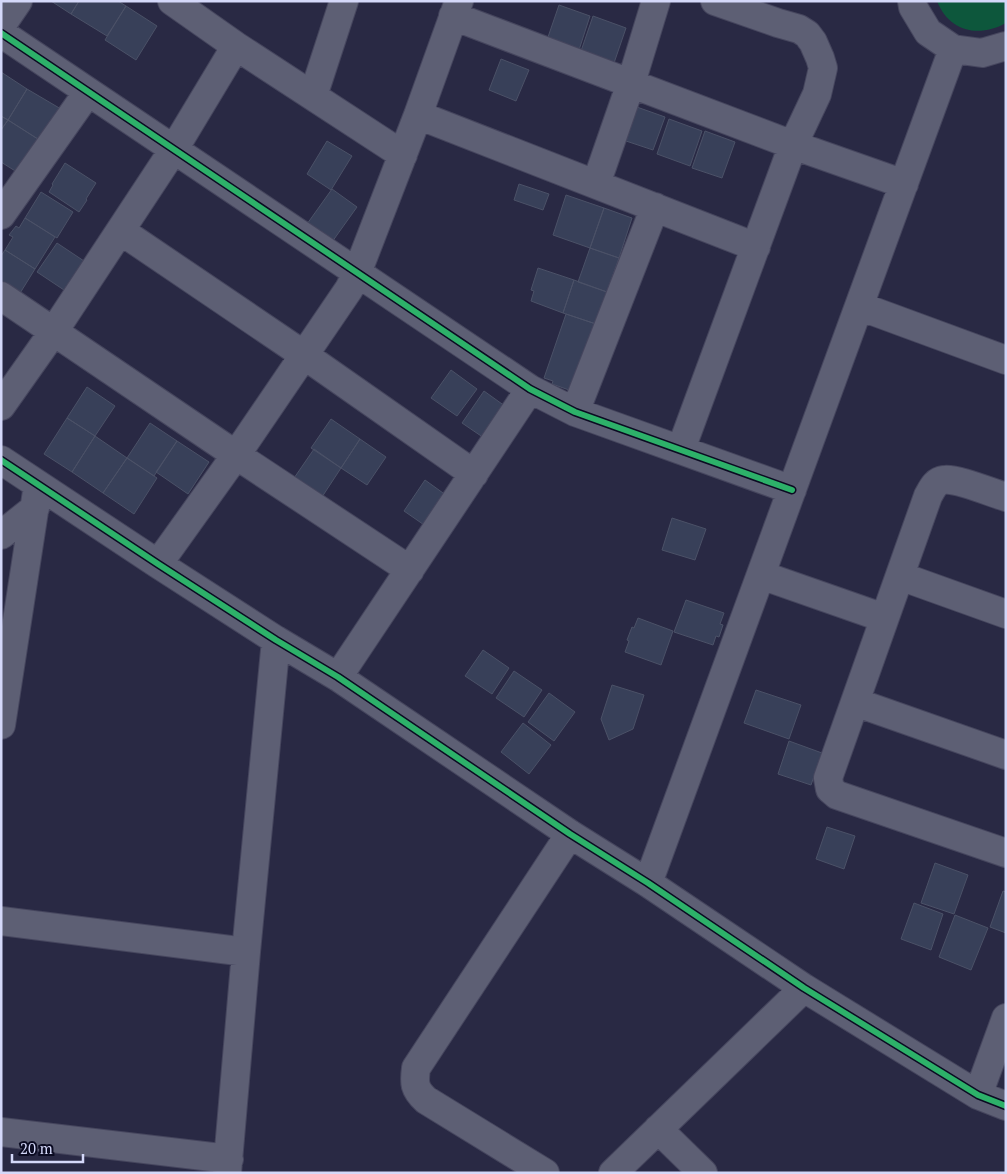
<svg xmlns="http://www.w3.org/2000/svg" width="1007" height="1174" viewBox="0 0 1007 1174" font-family="'PT Serif',serif">
<style>
.green{fill:#0d573c}
.building{fill:#384059;stroke:#4b5167}
.lines{fill:none;stroke-linecap:round;stroke-linejoin:round}
.minor-casing{stroke:#46465e;stroke-width:30}
.minor{stroke:#5d5f74;stroke-width:28}
.cycleway-casing{stroke:#0b0b22;stroke-width:9}
.cycleway{stroke:#2db169;stroke-width:6}
</style>
<rect width="100%" height="100%" fill="#292944"/>
<path class="green" d="M 937,1 L 1006,1 L 1006,23 C 979,38 949,32 937,1 Z"/>
<path class="building" d="M 51,1 L 79,1 L 71,14 Z
M 79,1 L 118,1 L 126,6 L 107,36 L 71,14 Z
M 559,5 L 590,16 L 579,50 L 547,40 Z
M 126,6 L 157,26 L 136,60 L 105,40 Z
M 593,16 L 626,28 L 614,63 L 581,51 Z
M 501,59 L 529,70 L 516,101 L 489,90 Z
M 1,72 L 27,89 L 8,120 L 1,116 Z
M 27,89 L 61,109 L 41,141 L 8,120 Z
M 634,106 L 665,117 L 653,150 L 623,140 Z
M 1,116 L 8,120 L 1,130 Z
M 669,119 L 702,131 L 690,166 L 657,154 Z
M 8,120 L 41,141 L 20,174 L 1,162 L 1,130 Z
M 705,131 L 735,142 L 722,178 L 692,168 Z
M 327,141 L 352,156 L 331,190 L 307,174 Z
M 65,163 L 96,183 L 86,199 L 87,200 L 79,212 L 49,192 L 53,185 L 52,184 Z
M 519,184 L 549,194 L 543,210 L 514,200 Z
M 332,189 L 357,207 L 332,242 L 307,224 Z
M 41,192 L 73,212 L 57,238 L 25,218 Z
M 566,195 L 604,208 L 590,248 L 553,235 Z
M 604,208 L 632,218 L 619,258 L 590,248 Z
M 25,218 L 55,237 L 35,269 L 5,250 L 13,237 L 9,235 L 16,226 L 19,228 Z
M 57,243 L 84,261 L 75,280 L 72,278 L 64,290 L 37,272 Z
M 590,248 L 619,258 L 607,292 L 578,282 Z
M 5,250 L 35,269 L 17,298 L 1,289 L 1,256 Z
M 538,268 L 574,280 L 563,313 L 531,301 L 534,291 L 531,290 Z
M 574,280 L 607,292 L 596,324 L 563,313 Z
M 566,314 L 596,324 L 572,391 L 552,384 L 553,381 L 544,378 Z
M 451,370 L 477,389 L 457,416 L 431,398 Z
M 87,387 L 115,406 L 95,436 L 67,418 Z
M 484,391 L 509,409 L 487,440 L 462,423 Z
M 67,418 L 95,436 L 72,472 L 44,454 Z
M 331,419 L 360,439 L 341,468 L 311,448 Z
M 150,423 L 177,441 L 154,476 L 127,458 Z
M 95,436 L 127,458 L 103,493 L 72,472 Z
M 360,439 L 386,457 L 367,485 L 341,468 Z
M 177,441 L 209,462 L 188,494 L 156,472 Z
M 314,449 L 341,468 L 320,500 L 292,481 Z
M 127,458 L 157,478 L 134,514 L 103,493 Z
M 425,480 L 450,498 L 430,529 L 404,511 Z
M 672,518 L 706,529 L 695,560 L 662,550 Z
M 686,600 L 724,613 L 720,624 L 723,625 L 719,637 L 716,636 L 713,645 L 674,632 Z
M 638,618 L 673,631 L 661,665 L 625,652 L 629,641 L 627,640 L 632,627 L 634,628 Z
M 483,650 L 509,668 L 492,694 L 465,676 Z
M 514,671 L 542,690 L 524,717 L 496,698 Z
M 612,685 L 644,695 L 633,729 L 609,740 L 601,719 Z
M 756,690 L 801,705 L 789,739 L 744,723 Z
M 549,693 L 575,712 L 554,741 L 528,722 Z
M 523,723 L 551,745 L 529,774 L 501,752 Z
M 789,741 L 822,753 L 811,785 L 778,774 Z
M 827,827 L 855,836 L 844,869 L 816,859 Z
M 935,863 L 968,875 L 954,914 L 921,903 Z
M 1003,891 L 1006,892 L 1006,933 L 990,927 Z
M 914,903 L 943,914 L 931,950 L 901,939 Z
M 955,915 L 988,928 L 971,970 L 939,957 Z"/>
<g class="lines">
<g class="minor-casing">
<path id="minor" d="M 172,1 L 236,46 L 403,155
M 912,1 L 913,7 L 928,32 L 953,49 L 982,53 L 1006,46
M 453,16 L 793,145 L 904,184
M 1,26 L 18,1
M 1,33 L 530,389 L 575,412 L 792,490
M 313,96 L 344,1
M 418,115 L 756,247
M 596,184 L 631,83 L 656,1
M 1,215 L 88,92
M 121,231 L 304,355 L 474,474
M 1,296 L 236,455 L 410,570
M 859,306 L 1006,360
M 1,406 L 54,331 L 174,149 L 236,46
M 575,412 L 655,207
M 681,449 L 793,145 L 817,94 L 823,68 L 820,58 L 813,42 L 807,34 L 799,29 L 778,23 L 715,1
M 1,460 L 158,564 L 276,640 L 338,677 L 570,834 L 648,883 L 804,988 L 978,1095 L 1006,1106
M 1006,497 C 992,493 957,478 944,480 C 935,481 932,489 928,496 L 828,778 L 830,789 L 837,795 L 1006,853
M 1,535 L 35,508
M 158,564 L 236,455 L 349,289 L 357,273 L 418,115 L 459,1
M 761,575 L 884,618
M 900,576 L 1006,614
M 338,677 L 530,389
M 855,702 L 1006,755
M 1,725 L 38,485
M 648,883 L 953,49
M 1,921 L 246,952
M 978,1095 L 1006,1018
M 658,1129 L 703,1173
M 1,1132 L 229,1159
M 227,1173 L 246,952 L 276,640
M 545,1173 L 426,1100 C 414,1089 414,1083 416,1068 L 570,834
M 613,1173 L 804,988"/>
</g>
<use href="#minor" class="minor"/>
<g class="cycleway-casing">
<path id="cycleway" d="M 1,33 L 530,389 L 575,412 L 792,490
M 1,460 L 158,564 L 276,640 L 338,677 L 570,834 L 648,883 L 804,988 L 978,1095 L 1006,1106"/>
</g>
<use href="#cycleway" class="cycleway"/>
</g>
<rect width="1007" height="1174" fill="none" stroke="#d4d8f9" stroke-width="5"/>
<path d="M12 1154v8h71v-8" fill="none" stroke="#d4d8f9" stroke-width="2.5"/>
<text x="20" y="1154" font-size="15" fill="#d4d8f9" stroke="#0b0b22" stroke-width="4" paint-order="stroke">20 m</text>
</svg>
